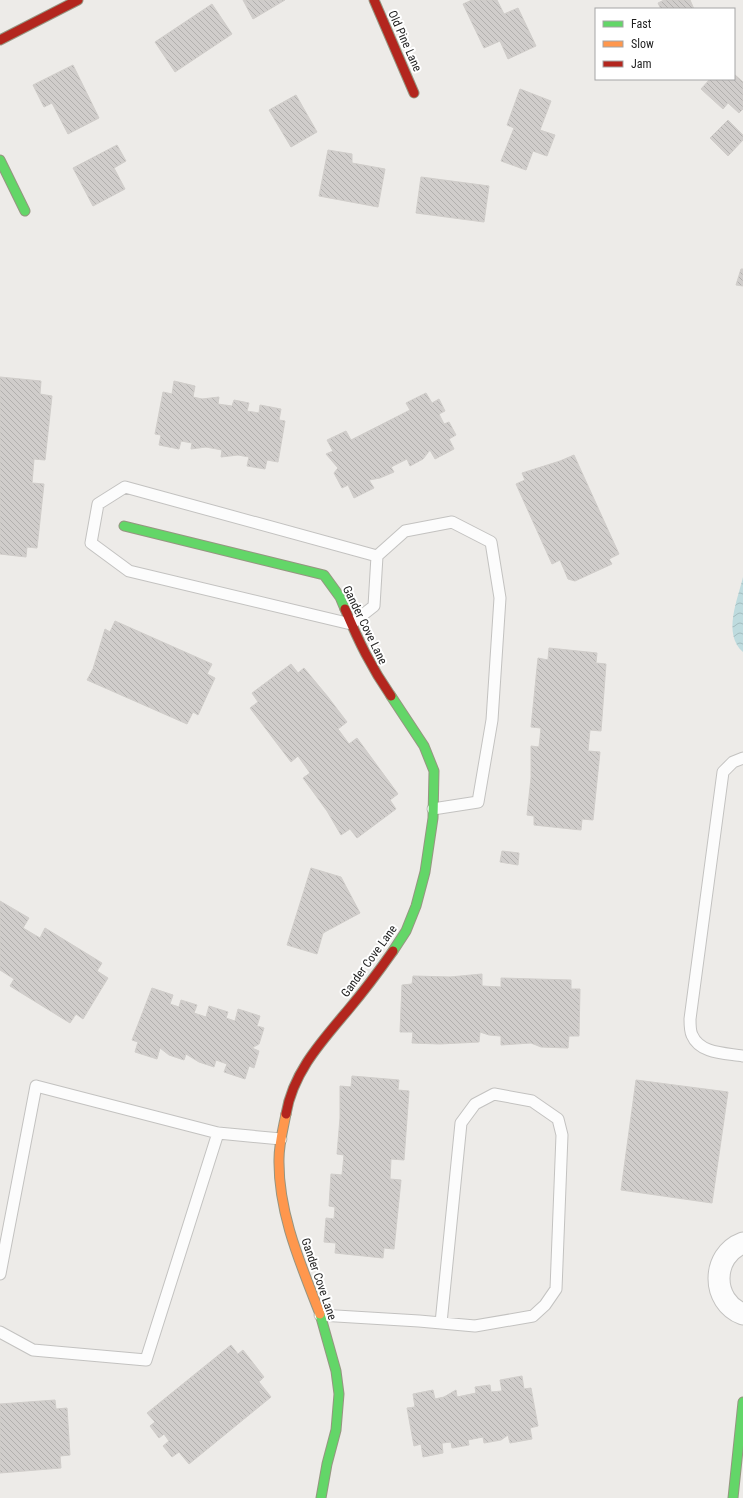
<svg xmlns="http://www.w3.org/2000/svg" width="743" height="1498" viewBox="0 0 743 1498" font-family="'Roboto Condensed',sans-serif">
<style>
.water{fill:url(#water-waves)}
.building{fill:url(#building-back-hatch);stroke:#d0cdca}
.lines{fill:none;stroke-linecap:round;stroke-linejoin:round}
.lane-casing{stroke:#c3c2c0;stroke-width:13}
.street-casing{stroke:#c3c2c0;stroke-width:23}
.fast-casing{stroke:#969581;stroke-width:11}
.slow-casing{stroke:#969581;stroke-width:11}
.jam-casing{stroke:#969581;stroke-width:11}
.lane{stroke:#fcfcfc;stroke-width:11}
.street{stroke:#fcfcfc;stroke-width:21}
.fast{stroke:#63d668;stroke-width:9}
.slow{stroke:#ff974d;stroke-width:9}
.jam{stroke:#b3261e;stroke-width:9}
.labels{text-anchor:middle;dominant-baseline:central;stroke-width:4;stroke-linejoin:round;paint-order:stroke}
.street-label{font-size:12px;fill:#1f1f1f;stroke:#fff}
</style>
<defs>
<pattern id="water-waves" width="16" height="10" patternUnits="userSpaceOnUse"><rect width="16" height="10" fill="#bedbde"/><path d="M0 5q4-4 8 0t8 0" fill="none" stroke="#a3bcbe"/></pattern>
<pattern id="building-back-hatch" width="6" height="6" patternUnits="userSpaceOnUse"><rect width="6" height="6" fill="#d0cdcb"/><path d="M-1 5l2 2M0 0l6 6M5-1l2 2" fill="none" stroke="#b2b0ae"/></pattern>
</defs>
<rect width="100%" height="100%" fill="#edebe8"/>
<path class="water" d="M 743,577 L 743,652 C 722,634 738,599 743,577 Z"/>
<path class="building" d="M 243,0 L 285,0 L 253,19 Z
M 472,0 L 497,0 L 504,14 L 518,8 L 536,46 L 508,59 L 500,41 L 484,48 L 463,4 Z
M 664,0 L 690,0 L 694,9 L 661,9 L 658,3 Z
M 212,4 L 232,34 L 175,72 L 155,42 Z
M 73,65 L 99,118 L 68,134 L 52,103 L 44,107 L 33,85 Z
M 734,74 L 743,82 L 743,109 L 739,113 L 728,103 L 723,109 L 701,89 L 710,79 L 734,79 Z
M 520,89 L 551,101 L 540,130 L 555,135 L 547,156 L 533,151 L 526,170 L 501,161 L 514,128 L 507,125 Z
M 296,95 L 317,132 L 291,147 L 269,110 Z
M 728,120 L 743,135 L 743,140 L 728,156 L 710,138 Z
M 117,145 L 126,161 L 114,168 L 125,189 L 93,206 L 73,168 Z
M 328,150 L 352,154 L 352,163 L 385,169 L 378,207 L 319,196 Z
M 421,177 L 489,186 L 484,222 L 416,213 Z
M 741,269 L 743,269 L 743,286 L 736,285 Z
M 0,377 L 41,381 L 40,394 L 52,396 L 45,460 L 34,459 L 32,483 L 44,484 L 37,548 L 27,547 L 26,557 L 0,554 Z
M 174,381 L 195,386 L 193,397 L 202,399 L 219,397 L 218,404 L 232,406 L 234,400 L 249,403 L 247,411 L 259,413 L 260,405 L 281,409 L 279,420 L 285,421 L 278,462 L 267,460 L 265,469 L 247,466 L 249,457 L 238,455 L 221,457 L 222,450 L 206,447 L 191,449 L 192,443 L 181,441 L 179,449 L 159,445 L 161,435 L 155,434 L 163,392 L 172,394 Z
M 426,393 L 432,403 L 439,399 L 445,411 L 439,414 L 444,424 L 449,422 L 456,435 L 449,439 L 454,449 L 435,459 L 430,450 L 423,459 L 410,466 L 407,459 L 391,467 L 394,472 L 380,478 L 369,480 L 374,488 L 354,498 L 348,485 L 342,488 L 334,473 L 338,468 L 326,454 L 333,451 L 327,440 L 346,431 L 351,440 L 410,410 L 406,403 Z
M 574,455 L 619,554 L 609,559 L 612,564 L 575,581 L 568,579 L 560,560 L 552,564 L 516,484 L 525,480 L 522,473 L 560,461 Z
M 115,621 L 212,664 L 207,674 L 215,678 L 198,715 L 193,712 L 187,724 L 87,680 L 93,669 L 105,629 L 110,632 Z
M 549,648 L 597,653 L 596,663 L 606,664 L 601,731 L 590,730 L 588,751 L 600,752 L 593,820 L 582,819 L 581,830 L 534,825 L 534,816 L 527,815 L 531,778 L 531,746 L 539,747 L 541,728 L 531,727 L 538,658 L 548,660 Z
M 291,664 L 298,673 L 304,668 L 328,697 L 347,722 L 338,729 L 349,744 L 357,738 L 398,794 L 390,800 L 396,809 L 357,838 L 350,829 L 341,835 L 327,811 L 303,778 L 310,773 L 298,756 L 291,762 L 250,708 L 258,702 L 252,693 Z
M 502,851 L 519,853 L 518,865 L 500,862 Z
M 311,868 L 341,877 L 360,913 L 323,933 L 317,954 L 287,945 Z
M 0,901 L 29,918 L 23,928 L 40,938 L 45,928 L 102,963 L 97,971 L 108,978 L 83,1019 L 76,1014 L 70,1023 L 10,986 L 14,979 L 0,970 Z
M 482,974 L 482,986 L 501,987 L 501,978 L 571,980 L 571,989 L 580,989 L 579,1036 L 569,1036 L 568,1048 L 541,1047 L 531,1043 L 501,1045 L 501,1036 L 489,1035 L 480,1032 L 479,1042 L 440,1044 L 412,1043 L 413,1032 L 400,1032 L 402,985 L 412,984 L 413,976 L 450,977 Z
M 152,988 L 173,995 L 170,1004 L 179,1007 L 181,1000 L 197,1005 L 194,1013 L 206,1017 L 209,1006 L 228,1012 L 226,1018 L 235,1021 L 238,1009 L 260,1016 L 257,1026 L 264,1028 L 259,1044 L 252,1048 L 259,1051 L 254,1068 L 249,1066 L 245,1079 L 224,1072 L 227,1064 L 216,1060 L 214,1067 L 199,1062 L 186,1054 L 184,1060 L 169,1055 L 160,1048 L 157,1059 L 135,1052 L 138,1042 L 132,1040 Z
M 352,1076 L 399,1080 L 398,1090 L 409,1091 L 404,1160 L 391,1159 L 390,1179 L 401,1180 L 394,1249 L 384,1248 L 383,1258 L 335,1253 L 336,1243 L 324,1242 L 326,1218 L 334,1219 L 335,1207 L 329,1206 L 331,1174 L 342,1175 L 344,1155 L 337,1154 L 340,1118 L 340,1086 L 351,1087 Z
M 636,1080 L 728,1092 L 712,1203 L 621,1190 Z
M 231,1345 L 238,1354 L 243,1350 L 264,1377 L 259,1382 L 271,1397 L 189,1464 L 179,1452 L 172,1457 L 163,1446 L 169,1441 L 164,1434 L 159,1438 L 150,1426 L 155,1422 L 147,1413 Z
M 522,1376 L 524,1389 L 531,1388 L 538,1426 L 530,1428 L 532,1439 L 510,1443 L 508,1435 L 501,1440 L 484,1443 L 483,1437 L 468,1440 L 469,1445 L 452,1448 L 451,1442 L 442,1443 L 443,1453 L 423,1457 L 421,1444 L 414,1446 L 407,1408 L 415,1407 L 413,1394 L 433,1390 L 435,1399 L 444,1397 L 456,1390 L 457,1397 L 476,1393 L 475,1387 L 490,1385 L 491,1392 L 502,1391 L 500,1380 Z
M 55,1400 L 56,1409 L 67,1408 L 70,1455 L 60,1456 L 61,1468 L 0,1473 L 0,1404 Z"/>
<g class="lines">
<g class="lane-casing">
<path id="lane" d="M 377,556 L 125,487 L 98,504 L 91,543 L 129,571 L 351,624 L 374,606 L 377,556 L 405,531 L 452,522 L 491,542 L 500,598 L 492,720 L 478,802 L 433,809
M 743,758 L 733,762 L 723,772 L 690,1019 C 690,1024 690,1031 692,1035 C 700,1054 725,1053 743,1056
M 0,1274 L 36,1086 L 218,1133 L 281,1139
M 320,1315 L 419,1321 L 475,1326 L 533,1316 L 545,1305 L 556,1289 L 562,1135 L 558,1119 L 532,1101 L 494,1094 L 475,1104 L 461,1123 L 441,1323
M 0,1332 L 33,1350 L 146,1360 L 218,1133"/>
</g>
<g class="street-casing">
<path id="street" d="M 743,1243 C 711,1255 711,1302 743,1314"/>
</g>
<g class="fast-casing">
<path id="fast" d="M 0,160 L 25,211
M 124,526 L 324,575 L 340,597 L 345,609
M 391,696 L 424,746 L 434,771 L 433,818 L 425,872 L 416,906 L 406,931 L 393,951
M 320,1314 L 336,1371 L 339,1394 L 336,1430 L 327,1464 L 321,1498
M 733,1498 L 743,1402"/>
</g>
<g class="slow-casing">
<path id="slow" d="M 286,1114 C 283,1129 279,1144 279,1159 C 278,1213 301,1265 320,1314"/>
</g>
<g class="jam-casing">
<path id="jam" d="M 374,0 L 414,93
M 0,40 L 78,0
M 345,609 C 359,642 371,667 391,696
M 286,1114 C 293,1072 322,1041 348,1010 C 364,991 379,971 393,951"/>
</g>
<use href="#lane" class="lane"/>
<use href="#street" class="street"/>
<use href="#fast" class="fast"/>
<use href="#slow" class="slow"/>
<use href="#jam" class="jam"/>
</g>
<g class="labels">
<g class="street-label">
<text transform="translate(405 41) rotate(66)">Old Pine Lane</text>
<text transform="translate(365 625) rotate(64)">Gander Cove Lane</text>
<text transform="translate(369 961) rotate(-54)">Gander Cove Lane</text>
<text transform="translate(319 1279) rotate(71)">Gander Cove Lane</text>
</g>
</g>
<rect x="595" y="8" width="140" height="72" fill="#ffffff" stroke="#a5a5a5"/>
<rect x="603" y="21" width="20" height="6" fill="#63d668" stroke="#a5a5a5"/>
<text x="631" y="28" font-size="12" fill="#1f1f1f">Fast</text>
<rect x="603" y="41" width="20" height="6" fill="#ff974d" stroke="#a5a5a5"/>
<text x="631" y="48" font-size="12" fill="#1f1f1f">Slow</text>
<rect x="603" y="61" width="20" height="6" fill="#b3261e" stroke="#a5a5a5"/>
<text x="631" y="68" font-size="12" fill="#1f1f1f">Jam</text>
</svg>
